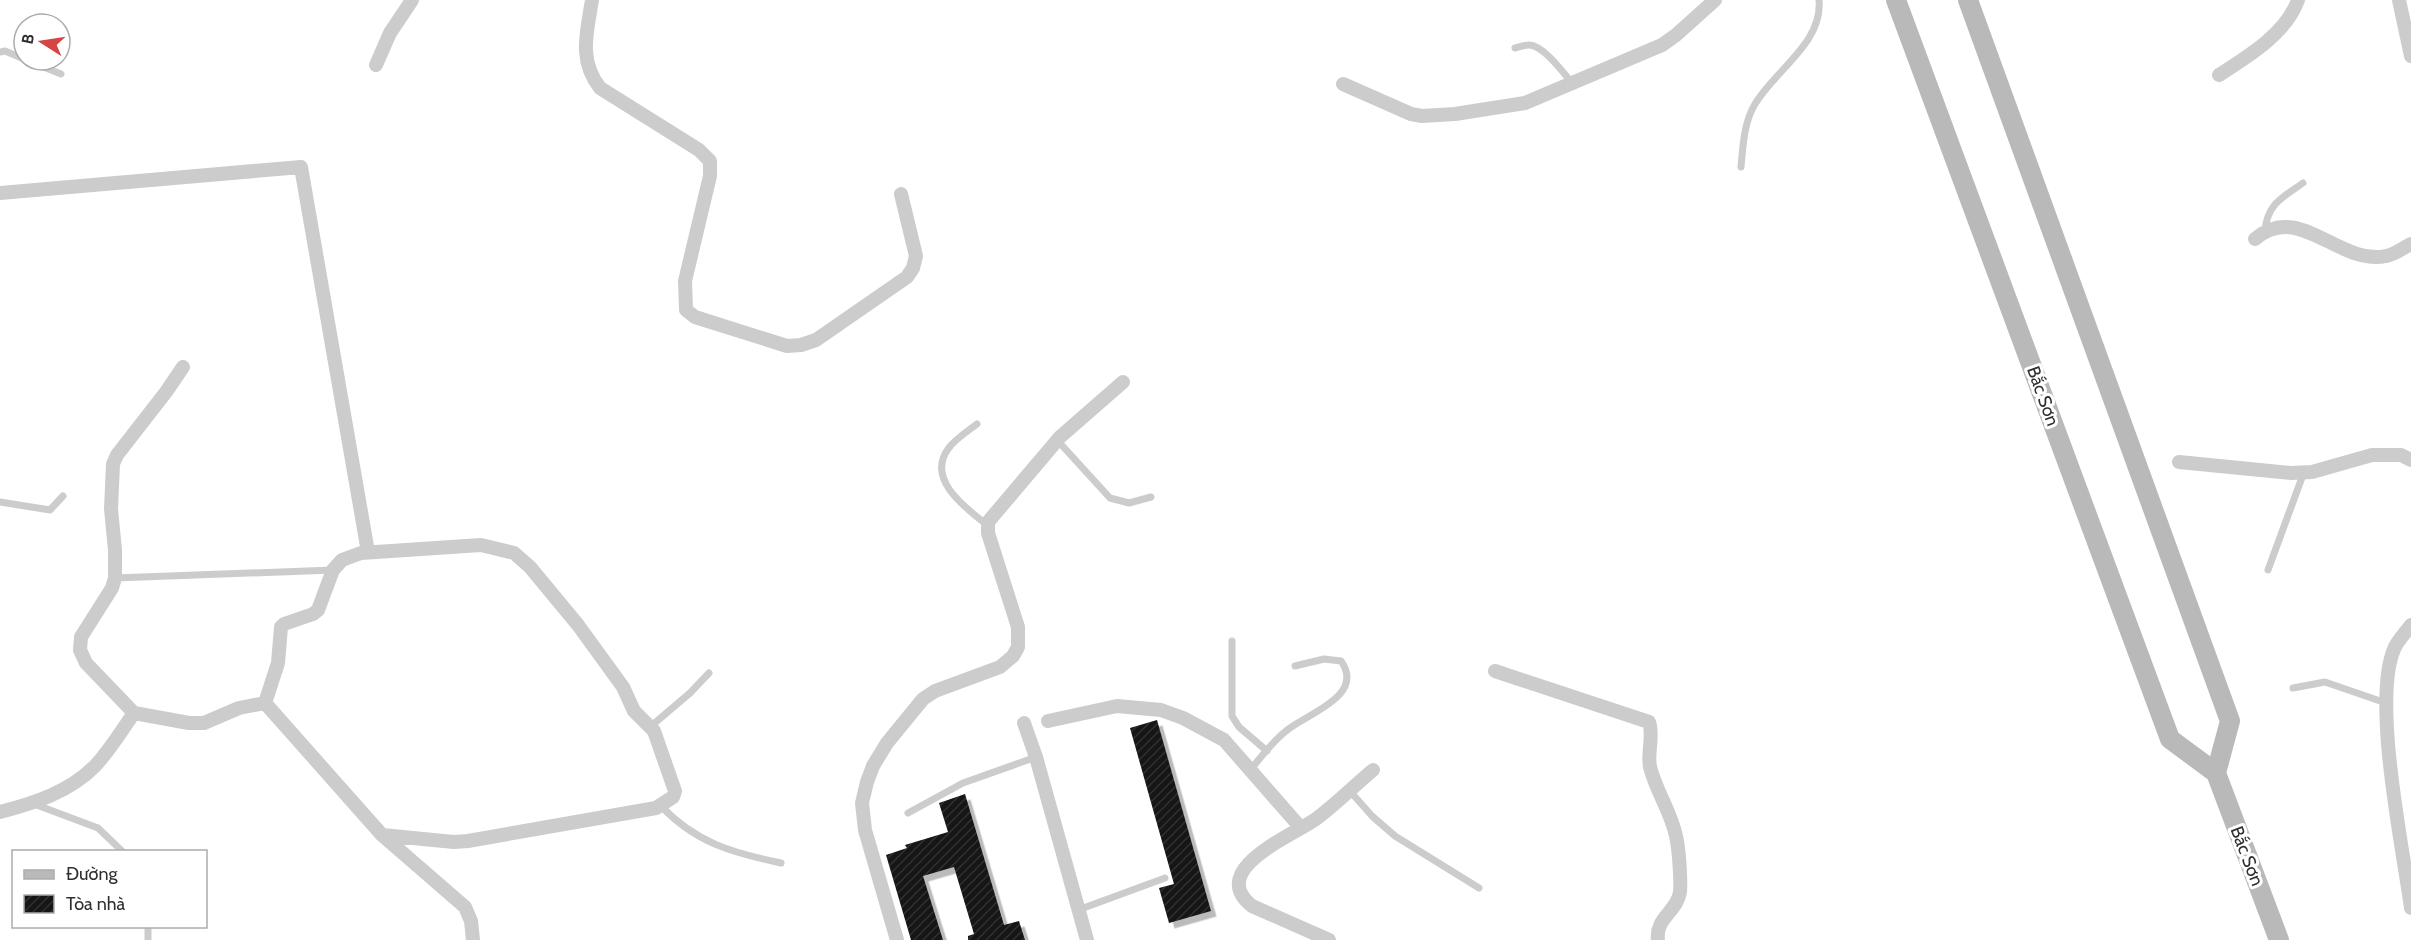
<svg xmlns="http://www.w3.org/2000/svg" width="2411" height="940" viewBox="0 0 2411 940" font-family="Cabin,sans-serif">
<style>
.building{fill:url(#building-hatch);filter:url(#shadow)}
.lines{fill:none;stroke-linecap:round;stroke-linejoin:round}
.service{stroke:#ccc;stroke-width:7}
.minor{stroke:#ccc;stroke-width:14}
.secondary{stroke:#b9b9b9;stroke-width:20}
.labels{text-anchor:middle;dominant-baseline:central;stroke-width:6;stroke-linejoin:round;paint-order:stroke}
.street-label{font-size:18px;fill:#2f2f2f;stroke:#fff}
</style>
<defs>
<pattern id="building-hatch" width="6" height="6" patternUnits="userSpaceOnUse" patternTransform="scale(1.5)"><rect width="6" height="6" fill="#161616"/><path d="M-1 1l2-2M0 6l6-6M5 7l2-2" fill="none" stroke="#303030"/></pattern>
<filter id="shadow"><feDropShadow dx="5.5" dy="5.5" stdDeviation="0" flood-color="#0004"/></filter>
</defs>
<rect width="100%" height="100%" fill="#fff"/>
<path class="building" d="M 1157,720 L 1211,911 L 1169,923 L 1159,888 L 1174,884 L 1130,728 Z
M 965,794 L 1004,925 L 1019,921 L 1025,940 L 968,940 L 968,936 L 974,934 L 954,867 L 923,876 L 943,940 L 911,940 L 886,855 L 907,848 L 905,845 L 948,832 L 939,803 Z"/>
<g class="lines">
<path class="service" d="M 1515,48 C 1519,47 1525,45 1529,45 C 1543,45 1563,72 1572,83
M 0,52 L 5,51 L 24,59
M 26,60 L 61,74
M 1741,167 C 1743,145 1744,122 1755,104 C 1775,70 1823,43 1819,0
M 2265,231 C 2267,204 2283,197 2303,183
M 977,424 C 968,431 955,439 948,449 C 926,480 966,508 987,525
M 1057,440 L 1110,498 L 1129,503 L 1151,497
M 0,502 L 50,510 L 63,496
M 2268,570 L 2304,472
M 115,578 L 333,570
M 1232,641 L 1232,716 L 1239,727 L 1267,751
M 2293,688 L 2325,682 L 2386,703
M 650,727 L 690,693 L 709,673
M 1251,769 C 1262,756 1273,741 1286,731 C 1306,714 1366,696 1341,661 L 1324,659 L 1295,666
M 1349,790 L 1372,816 L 1395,836 L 1479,888
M 34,804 L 98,828 L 123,852
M 661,806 C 696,843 733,853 781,863
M 908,813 L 963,783 L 1036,757
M 1078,910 L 1165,878
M 148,940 L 148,926"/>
<path class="minor" d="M 592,0 C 587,32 578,60 600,88 L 699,150 L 710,161 L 710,176 L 685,281 L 686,310 L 695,317 L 787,346 L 801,345 L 816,340 L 907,277 L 913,268 L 916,256 L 901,194
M 2399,0 L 2411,56
M 376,65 L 390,33 L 412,0
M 2219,75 C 2247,57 2286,34 2298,0
M 1343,84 L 1411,114 L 1422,116 L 1455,114 L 1525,103 L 1662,45 L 1676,35 L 1715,0
M 0,193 L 301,167 L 368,552
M 2255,239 C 2299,201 2339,266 2386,256 C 2394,255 2403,248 2411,244
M 183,367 L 166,392 L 117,455 L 113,464 L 111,509 L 115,550 L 115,578 L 112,588 L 81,637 L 80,650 L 86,663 L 134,713 L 189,723 L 204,723 L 239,708 L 265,703 L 382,835 L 465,907 L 471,921 L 473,940
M 2179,462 L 2291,473 L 2312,472 L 2372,455 L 2401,455 L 2411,460
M 2411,625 C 2406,632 2399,639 2395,647 C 2371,697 2403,848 2411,908
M 1495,671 L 1649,722 C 1654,736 1647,752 1650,767 C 1656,791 1671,812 1676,836 C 1679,849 1681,879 1680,892 C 1677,912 1655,918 1658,940
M 265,703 L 278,663 L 281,627 L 284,624 L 313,614 L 318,610 L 333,570 L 342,560 L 361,553 L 481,545 L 514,553 L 530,567 L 578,625 L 623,687 L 634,711 L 654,731 L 675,791 L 673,797 L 656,808 L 468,841 L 454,842 L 382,835
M 1048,721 L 1117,706 L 1161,710 L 1183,718 L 1224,740 L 1301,828
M 1024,723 L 1036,757 L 1087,940
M 0,812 C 35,803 69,792 95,766 C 110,750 122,730 134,713
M 897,940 L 865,830 L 862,803 L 867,782 L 873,766 L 887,743 L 923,699 L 935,691 L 1000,667 L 1013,656 L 1018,647 L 1018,627 L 988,533 L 988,522 L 1060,437 L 1123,382
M 1329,940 L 1252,906 C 1206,870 1293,835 1316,819 C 1336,804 1354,786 1373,770"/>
<path class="secondary" d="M 1896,0 L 2170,739 L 2216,773 L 2279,940
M 1968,0 L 2230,721 L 2216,773"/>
</g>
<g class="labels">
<g class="street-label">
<text transform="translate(2043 396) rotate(70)">Bắc Sơn</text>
<text transform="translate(2247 856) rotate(69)">Bắc Sơn</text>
</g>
</g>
<rect x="12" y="850" width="195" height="78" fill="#ffffff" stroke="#acacac" stroke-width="1.5"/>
<rect x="24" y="870" width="30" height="9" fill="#b9b9b9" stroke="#acacac" stroke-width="1.5"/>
<text x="66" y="880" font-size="18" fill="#2f2f2f">Đường</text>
<rect x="24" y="895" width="30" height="18" fill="url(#building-hatch)" stroke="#acacac" stroke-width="1.5"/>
<text x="66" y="910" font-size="18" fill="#2f2f2f">Tòa nhà</text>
<g transform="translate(42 42) rotate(282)"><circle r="28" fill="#ffffff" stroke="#acacac" stroke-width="1.5"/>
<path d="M0-4.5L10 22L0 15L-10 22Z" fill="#d44543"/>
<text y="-9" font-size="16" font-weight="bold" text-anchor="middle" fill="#2f2f2f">B</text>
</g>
</svg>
